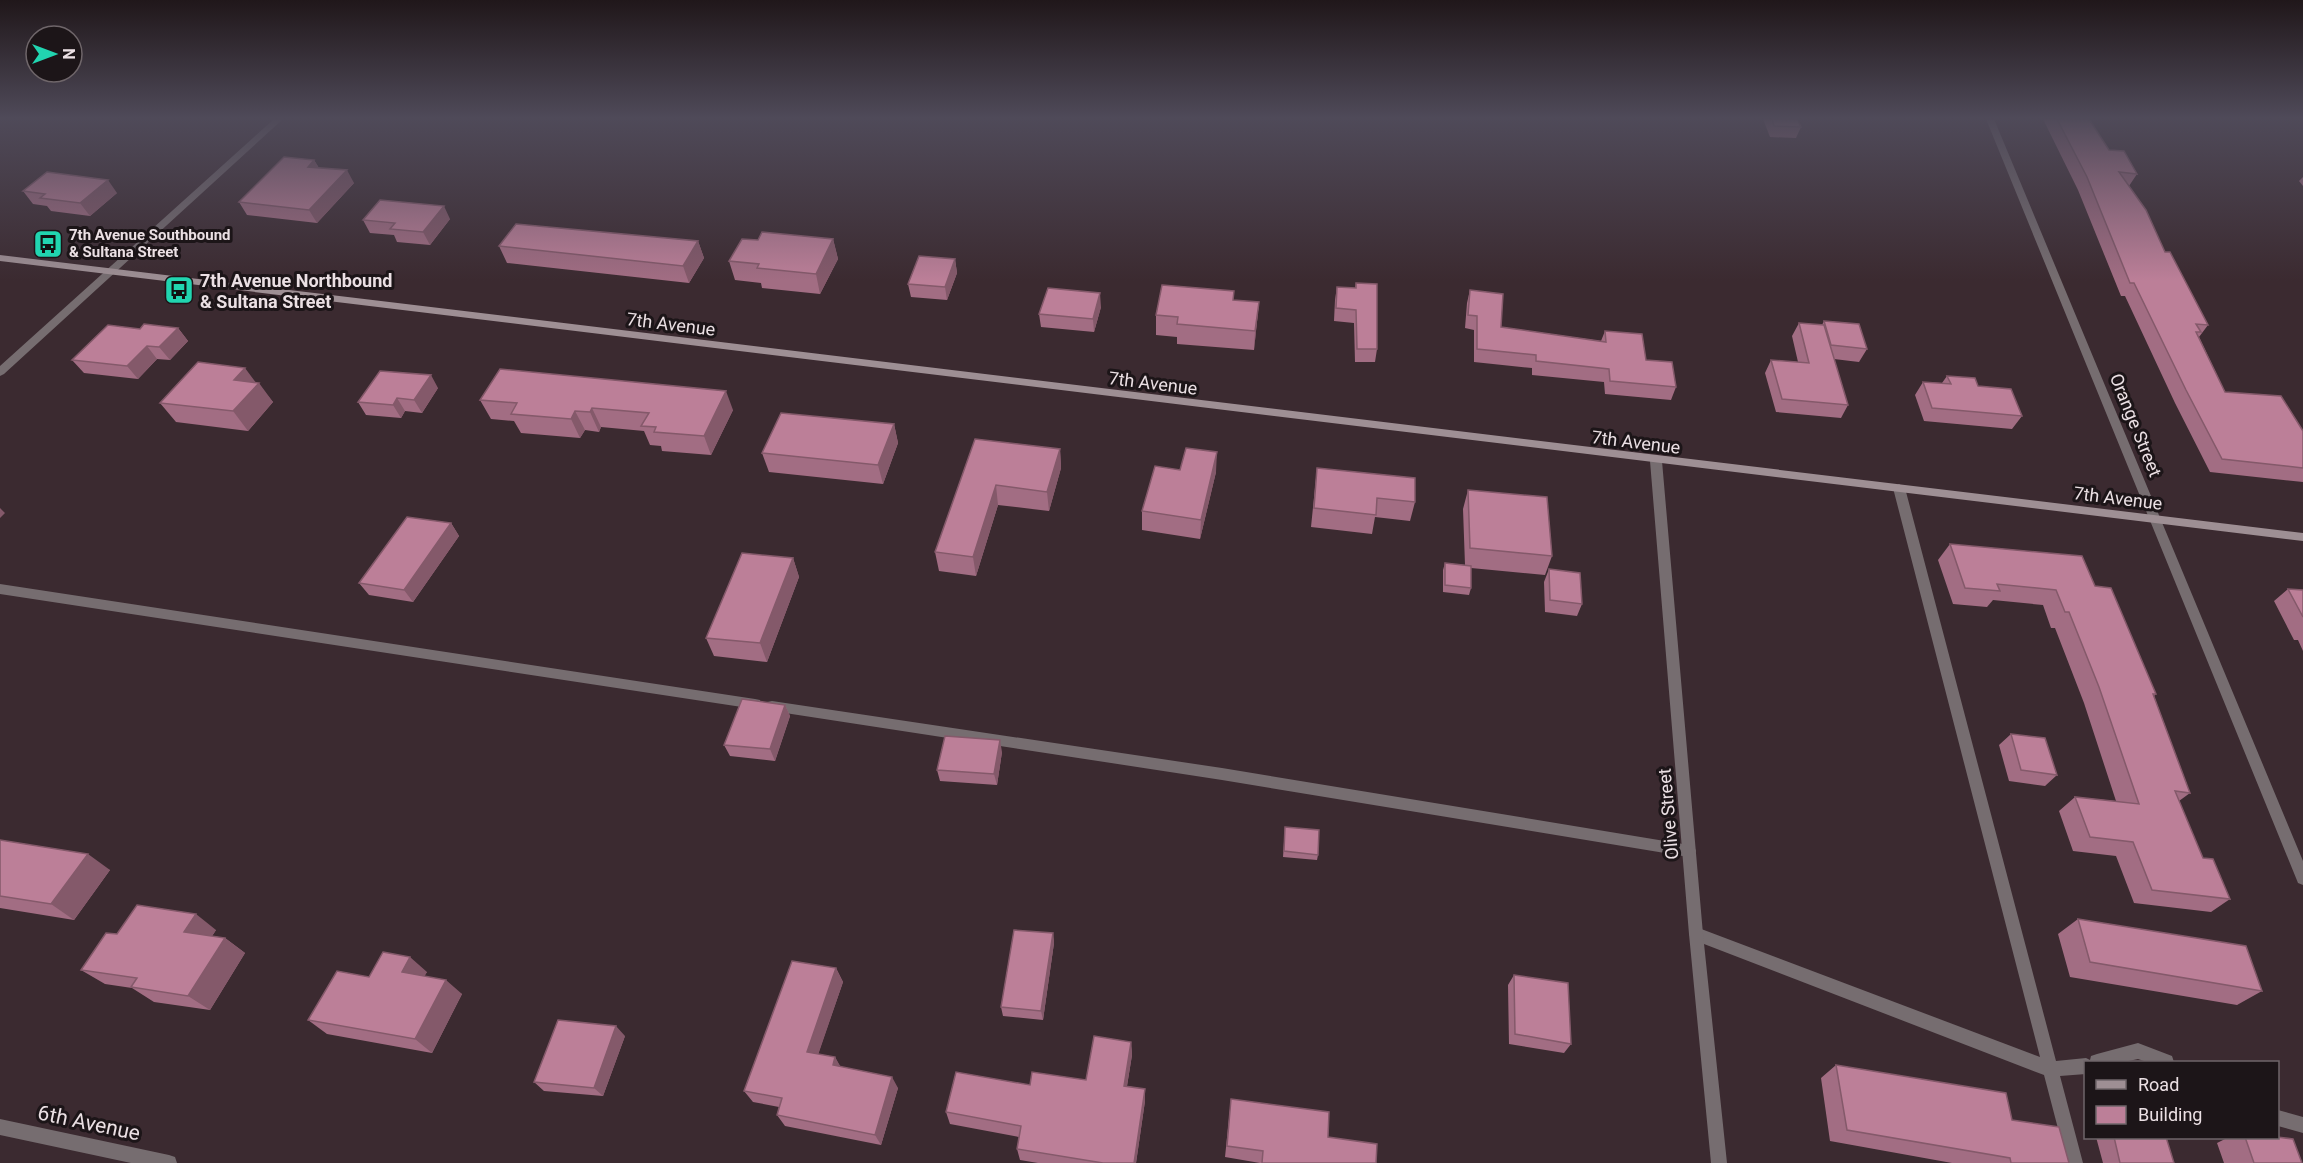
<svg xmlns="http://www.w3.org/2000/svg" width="2303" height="1163" viewBox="0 0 2303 1163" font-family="Roboto,sans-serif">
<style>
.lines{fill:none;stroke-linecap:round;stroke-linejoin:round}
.lane{fill:#766d70;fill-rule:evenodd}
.street{fill:#766d70;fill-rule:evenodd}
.secondary{fill:#9e8f94;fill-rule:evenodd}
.wall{fill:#a26d83}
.shaded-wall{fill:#84596a}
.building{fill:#bc7f98;stroke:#84596a;stroke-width:1.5}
.labels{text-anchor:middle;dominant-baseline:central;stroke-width:6;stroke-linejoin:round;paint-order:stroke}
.far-poi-label{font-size:15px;font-weight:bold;fill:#ebe0e4;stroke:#1c1518;text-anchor:start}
.poi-label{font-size:18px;font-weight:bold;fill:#ebe0e4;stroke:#1c1518;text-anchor:start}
.street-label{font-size:18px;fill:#ebe0e4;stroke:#1c1518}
.near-street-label{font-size:21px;fill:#ebe0e4;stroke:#1c1518}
</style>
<rect width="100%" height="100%" fill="#3b2a30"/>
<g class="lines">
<path class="lane" d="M 1899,484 L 1905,488 L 2056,1061 L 2086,1058 L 2090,1060 L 2091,1056 L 2097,1054 L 2138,1043 L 2172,1056 L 2174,1062 L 2147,1062 L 2138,1059 L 2124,1062 L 2086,1062 L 2086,1074 L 2060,1076 L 2083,1163 L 2067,1163 L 2044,1075 L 1691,939 L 1689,934 L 1691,929 L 1696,927 L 2040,1057 L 1893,488 Z
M 0,584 L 755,699 L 760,700 L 761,704 L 760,708 L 755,709 L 0,594 Z
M 772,701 L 1222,768 L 1689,845 L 1694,846 L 1696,851 L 1694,856 L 1689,857 L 1222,780 L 772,711 L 767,710 L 766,706 L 767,702 Z
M 2278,1110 L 2303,1117 L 2303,1133 L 2278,1126 Z"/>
<path class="street" d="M 274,119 L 283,119 L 4,374 L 0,376 L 0,366 Z
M 1986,119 L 1994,119 L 2303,861 L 2303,885 L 2298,883 L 2296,878 Z
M 1656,457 L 1662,461 L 1703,934 L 1727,1163 L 1711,1163 L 1689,934 L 1650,461 Z
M 0,1119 L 169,1155 L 175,1157 L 177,1163 L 131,1163 L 0,1135 Z"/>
<path class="secondary" d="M 0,255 L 2303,533 L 2303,541 L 0,261 Z"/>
</g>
<path class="wall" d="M 1763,119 L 1797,119 L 1801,127 L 1796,138 L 1770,137 Z
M 2043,119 L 2089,119 L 2109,150 L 2137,174 L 2129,186 L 2165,252 L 2208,325 L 2199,337 L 2225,392 L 2303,431 L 2303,482 L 2210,472 L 2175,403 L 2125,296 L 2121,296 L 2078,190 Z
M 314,160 L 319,168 L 354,183 L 317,223 L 247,215 L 239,202 Z
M 2303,177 L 2303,186 L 2299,181 Z
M 23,191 L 117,193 L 90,216 L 51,211 L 47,206 L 33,204 Z
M 450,219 L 430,245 L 397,242 L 394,235 L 370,233 L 363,220 Z
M 833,239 L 838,259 L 820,294 L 762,288 L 761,283 L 735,280 L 729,261 L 758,240 Z
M 698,241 L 704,258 L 689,283 L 507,263 L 499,246 Z
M 955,259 L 957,273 L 947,300 L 911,297 L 908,284 Z
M 1356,283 L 1377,349 L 1375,362 L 1355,362 L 1354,323 L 1334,321 L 1335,300 L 1337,287 L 1355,288 Z
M 1470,290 L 1501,327 L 1601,341 L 1605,331 L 1646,360 L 1676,387 L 1671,400 L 1605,394 L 1604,382 L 1532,375 L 1532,368 L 1474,362 L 1474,330 L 1465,328 L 1467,303 Z
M 1234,300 L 1259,302 L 1254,350 L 1177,344 L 1177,337 L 1156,335 L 1156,315 Z
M 1101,307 L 1094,332 L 1041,327 L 1039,314 Z
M 1824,321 L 1867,349 L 1859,362 L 1834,359 L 1848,405 L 1841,418 L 1776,412 L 1765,373 L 1771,360 L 1798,362 L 1792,336 L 1799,323 L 1822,325 Z
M 178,328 L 188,341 L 170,360 L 157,359 L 138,379 L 84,373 L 72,360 L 140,329 Z
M 1947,376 L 2022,416 L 2012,429 L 1924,421 L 1915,395 L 1923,382 L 1942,383 Z
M 256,382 L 273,402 L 248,431 L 176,422 L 160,403 Z
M 438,388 L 422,413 L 405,411 L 401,418 L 366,415 L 358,402 Z
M 480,400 L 733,410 L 711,455 L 662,451 L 661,446 L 650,445 L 644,431 L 601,427 L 599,432 L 585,430 L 580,438 L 521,433 L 514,421 L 491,419 Z
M 894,424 L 898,443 L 883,484 L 769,472 L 762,453 Z
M 975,439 L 1060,449 L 1061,468 L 1049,511 L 998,505 L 976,576 L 939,571 L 935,552 Z
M 1317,468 L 1415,502 L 1410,521 L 1375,517 L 1372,534 L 1311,527 Z
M 1180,470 L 1216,472 L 1200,539 L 1142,530 L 1142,511 Z
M 1468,490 L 1552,556 L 1545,575 L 1471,568 L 1471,588 L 1469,595 L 1443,592 L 1443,570 L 1445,563 L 1465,565 L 1463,509 Z
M 451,523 L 459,536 L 413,602 L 369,595 L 359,583 Z
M 1950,544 L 2095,586 L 2156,694 L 2154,696 L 2190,793 L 2179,801 L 2203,858 L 2230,899 L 2211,912 L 2134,903 L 2116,856 L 2073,851 L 2059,811 L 2075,797 L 2116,801 L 2084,703 L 2055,628 L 2051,628 L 2043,605 L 1993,600 L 1987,607 L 1953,604 L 1938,560 Z
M 793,558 L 799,577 L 767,662 L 714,656 L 706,638 Z
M 1549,569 L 1582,604 L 1577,616 L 1545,612 L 1544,582 Z
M 2288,589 L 2303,590 L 2303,651 L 2298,640 L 2294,640 L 2274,601 Z
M 785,705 L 790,716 L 775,761 L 730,756 L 724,745 Z
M 2011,734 L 2057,775 L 2045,786 L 2009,781 L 1999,745 Z
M 1002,752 L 997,785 L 940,781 L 937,770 Z
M 1285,827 L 1318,855 L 1317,860 L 1283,857 Z
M 0,840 L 110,870 L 74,920 L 0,908 Z
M 2078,919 L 2262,991 L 2237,1005 L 2070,977 L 2058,934 Z
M 216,930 L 212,936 L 225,938 L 245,953 L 210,1010 L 154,1002 L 132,988 L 105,984 L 81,970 L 117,934 Z
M 1053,933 L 1054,943 L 1043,1020 L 1003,1016 L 1001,1007 Z
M 836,968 L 843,982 L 818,1054 L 835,1057 L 840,1067 L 898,1088 L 881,1145 L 785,1126 L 777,1115 L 779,1107 L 753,1102 L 744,1091 Z
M 427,972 L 424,976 L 462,994 L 432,1053 L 327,1034 L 308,1020 L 369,977 Z
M 1514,975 L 1571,1044 L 1564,1053 L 1509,1044 L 1508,985 Z
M 625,1036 L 603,1096 L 544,1091 L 534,1082 Z
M 1131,1042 L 1132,1055 L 1127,1086 L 1145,1089 L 1145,1101 L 1136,1163 L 1038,1163 L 1020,1160 L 1017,1149 L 1019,1137 L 950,1124 L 946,1112 L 1030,1085 L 1086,1080 Z
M 1836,1065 L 2012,1120 L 2069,1163 L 1952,1163 L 1830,1141 L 1821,1078 Z
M 1231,1099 L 1328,1137 L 1376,1163 L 1260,1163 L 1225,1157 Z
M 2096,1137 L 2166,1137 L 2174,1163 L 2103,1163 Z
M 2229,1137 L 2277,1137 L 2302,1163 L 2224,1163 L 2217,1143 Z"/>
<path class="shaded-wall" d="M 314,160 L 322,173 L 308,167 Z
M 347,170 L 354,183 L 317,223 L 309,210 Z
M 108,180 L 117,193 L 90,216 L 80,203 Z
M 444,206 L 450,219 L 430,245 L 423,232 Z
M 833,239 L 838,259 L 820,294 L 816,274 Z
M 698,241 L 704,258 L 689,283 L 683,266 Z
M 955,259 L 957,273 L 947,300 L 945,287 Z
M 1100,293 L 1101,307 L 1094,332 L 1093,319 Z
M 1259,302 L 1257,322 L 1254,350 L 1255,331 Z
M 178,328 L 188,341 L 170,360 L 159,347 Z
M 147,346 L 157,359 L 138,379 L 127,366 Z
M 245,368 L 257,384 L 259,383 L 273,402 L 248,431 L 233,411 L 234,380 Z
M 431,375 L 438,388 L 422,413 L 414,400 Z
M 726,391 L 733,410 L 711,455 L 704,436 Z
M 397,398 L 405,411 L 401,418 L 393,405 Z
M 592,408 L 601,427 L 599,432 L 590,412 Z
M 575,411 L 585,430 L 580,438 L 571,419 Z
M 894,424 L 898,443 L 883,484 L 878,465 Z
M 1060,449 L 1061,468 L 1049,511 L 1047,492 Z
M 1217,452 L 1216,472 L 1200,539 L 1201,520 Z
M 996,485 L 998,505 L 976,576 L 973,557 Z
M 0,508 L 5,513 L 0,518 Z
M 451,523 L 459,536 L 413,602 L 404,590 Z
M 793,558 L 799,577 L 767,662 L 760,643 Z
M 785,705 L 790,716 L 775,761 L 770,749 Z
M 1000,740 L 1002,752 L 997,785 L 994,774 Z
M 88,854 L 110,870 L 74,920 L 51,904 Z
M 196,914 L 216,930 L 205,947 L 184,932 Z
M 1053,933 L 1054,943 L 1043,1020 L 1041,1011 Z
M 225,938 L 245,953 L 210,1010 L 188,996 Z
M 410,957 L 427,972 L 418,987 L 402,972 Z
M 836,968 L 843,982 L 815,1064 L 807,1052 Z
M 446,980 L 462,994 L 432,1053 L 415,1039 Z
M 616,1026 L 625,1036 L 603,1096 L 594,1088 Z
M 1131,1042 L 1132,1055 L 1125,1098 L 1124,1086 Z
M 835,1057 L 842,1069 L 833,1065 Z
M 892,1077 L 898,1088 L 881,1145 L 875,1135 Z
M 1145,1089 L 1145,1101 L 1136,1163 L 1134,1163 Z"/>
<path class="building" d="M 1772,119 L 1797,119 L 1801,127 L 1774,126 Z
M 2057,119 L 2089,119 L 2109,150 L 2124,151 L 2137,174 L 2119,172 L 2146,210 L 2165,252 L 2170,252 L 2208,325 L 2196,324 L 2201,332 L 2196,332 L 2225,392 L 2281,396 L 2303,431 L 2303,468 L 2222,459 L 2186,390 L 2134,283 L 2130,283 L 2087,177 Z
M 284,157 L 314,160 L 308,167 L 347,170 L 309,210 L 239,202 Z
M 47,172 L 108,180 L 80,203 L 40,198 L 45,194 L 23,191 Z
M 380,200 L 444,206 L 423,232 L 390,229 L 395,223 L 363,220 Z
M 516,224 L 698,241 L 683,266 L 499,246 Z
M 762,232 L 833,239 L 816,274 L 757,268 L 759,264 L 729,261 L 742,239 L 758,240 Z
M 919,256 L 955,259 L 945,287 L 908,284 Z
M 1356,283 L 1377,284 L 1377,349 L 1357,349 L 1356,310 L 1336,308 L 1337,287 L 1356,288 Z
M 1162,285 L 1234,291 L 1233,300 L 1259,302 L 1255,331 L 1177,324 L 1178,317 L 1156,315 Z
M 1048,288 L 1100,293 L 1093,319 L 1039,314 Z
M 1470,290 L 1503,294 L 1501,327 L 1606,342 L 1605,331 L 1642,334 L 1646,360 L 1672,362 L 1676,387 L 1610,381 L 1609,369 L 1536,361 L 1536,355 L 1477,349 L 1477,316 L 1468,315 Z
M 1824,321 L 1859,324 L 1867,349 L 1831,345 Z
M 1799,323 L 1824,325 L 1848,405 L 1782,399 L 1771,360 L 1809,363 Z
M 144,324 L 178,328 L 159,347 L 147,346 L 127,366 L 72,360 L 108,325 L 140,329 Z
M 198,362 L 245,368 L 234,380 L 259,383 L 233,411 L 160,403 Z
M 500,369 L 726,391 L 704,436 L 654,432 L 656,427 L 641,426 L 649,413 L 592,408 L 590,412 L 575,411 L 571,419 L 511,414 L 517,403 L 480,400 Z
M 380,371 L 431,375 L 414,400 L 397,398 L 393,405 L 358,402 Z
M 1947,376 L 1975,378 L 1978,386 L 2011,389 L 2022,416 L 1932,408 L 1923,382 L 1951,384 Z
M 781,413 L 894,424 L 878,465 L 762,453 Z
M 975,439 L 1060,449 L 1047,492 L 996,485 L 973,557 L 935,552 Z
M 1186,448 L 1217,452 L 1201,520 L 1142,511 L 1155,466 L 1180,470 Z
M 1317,468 L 1415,478 L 1415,502 L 1377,498 L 1376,515 L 1314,508 Z
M 1468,490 L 1547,497 L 1552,556 L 1470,548 Z
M 407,517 L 451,523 L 404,590 L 359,583 Z
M 1950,544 L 2082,556 L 2095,586 L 2111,588 L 2156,694 L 2153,694 L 2190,793 L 2175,791 L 2203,858 L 2213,859 L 2230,899 L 2152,890 L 2133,842 L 2090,837 L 2075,797 L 2139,804 L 2099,687 L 2069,612 L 2065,612 L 2056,590 L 1997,584 L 2000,591 L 1965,588 Z
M 742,553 L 793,558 L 760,643 L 706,638 Z
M 1445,563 L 1471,566 L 1471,588 L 1445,585 Z
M 1549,569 L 1580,573 L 1582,604 L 1550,600 Z
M 2288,589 L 2303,590 L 2303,617 Z
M 742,699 L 785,705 L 770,749 L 724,745 Z
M 2011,734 L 2045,738 L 2057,775 L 2021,770 Z
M 945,736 L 1000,740 L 994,774 L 937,770 Z
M 1285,827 L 1319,830 L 1318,855 L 1284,851 Z
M 0,840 L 88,854 L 51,904 L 0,896 Z
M 137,905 L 196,914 L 184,932 L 225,938 L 188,996 L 131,987 L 137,978 L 81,970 L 106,933 L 117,934 Z
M 2078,919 L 2246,946 L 2262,991 L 2090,962 Z
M 1014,930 L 1053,933 L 1041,1011 L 1001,1007 Z
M 383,952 L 410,957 L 402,972 L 446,980 L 415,1039 L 308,1020 L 337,971 L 369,977 Z
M 792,961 L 836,968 L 807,1052 L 835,1057 L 833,1065 L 892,1077 L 875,1135 L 777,1115 L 782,1098 L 744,1091 Z
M 1514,975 L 1568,983 L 1571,1044 L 1515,1034 Z
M 558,1020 L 616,1026 L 594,1088 L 534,1082 Z
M 1094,1036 L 1131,1042 L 1124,1086 L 1145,1089 L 1134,1163 L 1103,1163 L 1017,1149 L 1021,1126 L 946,1112 L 956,1072 L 1030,1085 L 1032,1072 L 1086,1080 Z
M 1836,1065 L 2006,1093 L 2012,1120 L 2059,1127 L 2069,1163 L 2011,1163 L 2010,1158 L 1847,1130 Z
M 1231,1099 L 1329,1112 L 1328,1137 L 1377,1144 L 1376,1163 L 1262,1163 L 1263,1151 L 1227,1146 Z
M 2114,1137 L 2166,1137 L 2174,1163 L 2120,1163 Z
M 2245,1137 L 2277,1137 L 2293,1139 L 2302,1163 L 2254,1163 Z"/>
<linearGradient id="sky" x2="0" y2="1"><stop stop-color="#20171a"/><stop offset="0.42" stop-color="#4f4a59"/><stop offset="1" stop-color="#4f4a59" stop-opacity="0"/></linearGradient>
<rect width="2303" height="281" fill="url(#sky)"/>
<defs>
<g id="bus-square" transform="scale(1.5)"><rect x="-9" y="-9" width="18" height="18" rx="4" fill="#21d5b0" stroke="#1c1518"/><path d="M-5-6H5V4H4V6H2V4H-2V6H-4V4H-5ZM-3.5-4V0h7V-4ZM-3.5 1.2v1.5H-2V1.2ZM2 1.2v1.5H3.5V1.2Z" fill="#111"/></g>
</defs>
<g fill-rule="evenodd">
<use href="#bus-square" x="48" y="244"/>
<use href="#bus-square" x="179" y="290"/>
</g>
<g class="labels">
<g class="far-poi-label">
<text x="69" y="235">7th Avenue Southbound<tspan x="69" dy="17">&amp; Sultana Street</tspan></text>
</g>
<g class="poi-label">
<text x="200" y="280">7th Avenue Northbound<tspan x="200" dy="21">&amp; Sultana Street</tspan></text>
</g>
<g class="street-label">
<text transform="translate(671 324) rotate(7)">7th Avenue</text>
<text transform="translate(1153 383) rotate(7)">7th Avenue</text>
<text transform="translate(2136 425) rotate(68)">Orange Street</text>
<text transform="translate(1636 442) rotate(7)">7th Avenue</text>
<text transform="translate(2118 498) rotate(7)">7th Avenue</text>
<text transform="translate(1668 814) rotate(-95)">Olive Street</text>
</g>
<g class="near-street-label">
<text transform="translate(89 1123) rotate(12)">6th Avenue</text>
</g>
</g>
<rect x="2084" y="1061" width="195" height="78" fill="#1c1518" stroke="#6f666a" stroke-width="1.5"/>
<rect x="2096" y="1080" width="30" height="9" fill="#9e8f94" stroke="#6f666a" stroke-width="1.5"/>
<text x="2138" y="1091" font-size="18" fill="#ebe0e4">Road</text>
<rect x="2096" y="1106" width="30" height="18" fill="#bc7f98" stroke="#6f666a" stroke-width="1.5"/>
<text x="2138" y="1121" font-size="18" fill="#ebe0e4">Building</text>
<g transform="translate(54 54) rotate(90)"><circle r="28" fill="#1c1518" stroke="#6f666a" stroke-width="1.5"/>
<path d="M0-4.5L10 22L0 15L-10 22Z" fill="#21d5b0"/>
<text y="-9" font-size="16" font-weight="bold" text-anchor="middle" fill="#ebe0e4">N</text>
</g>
</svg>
